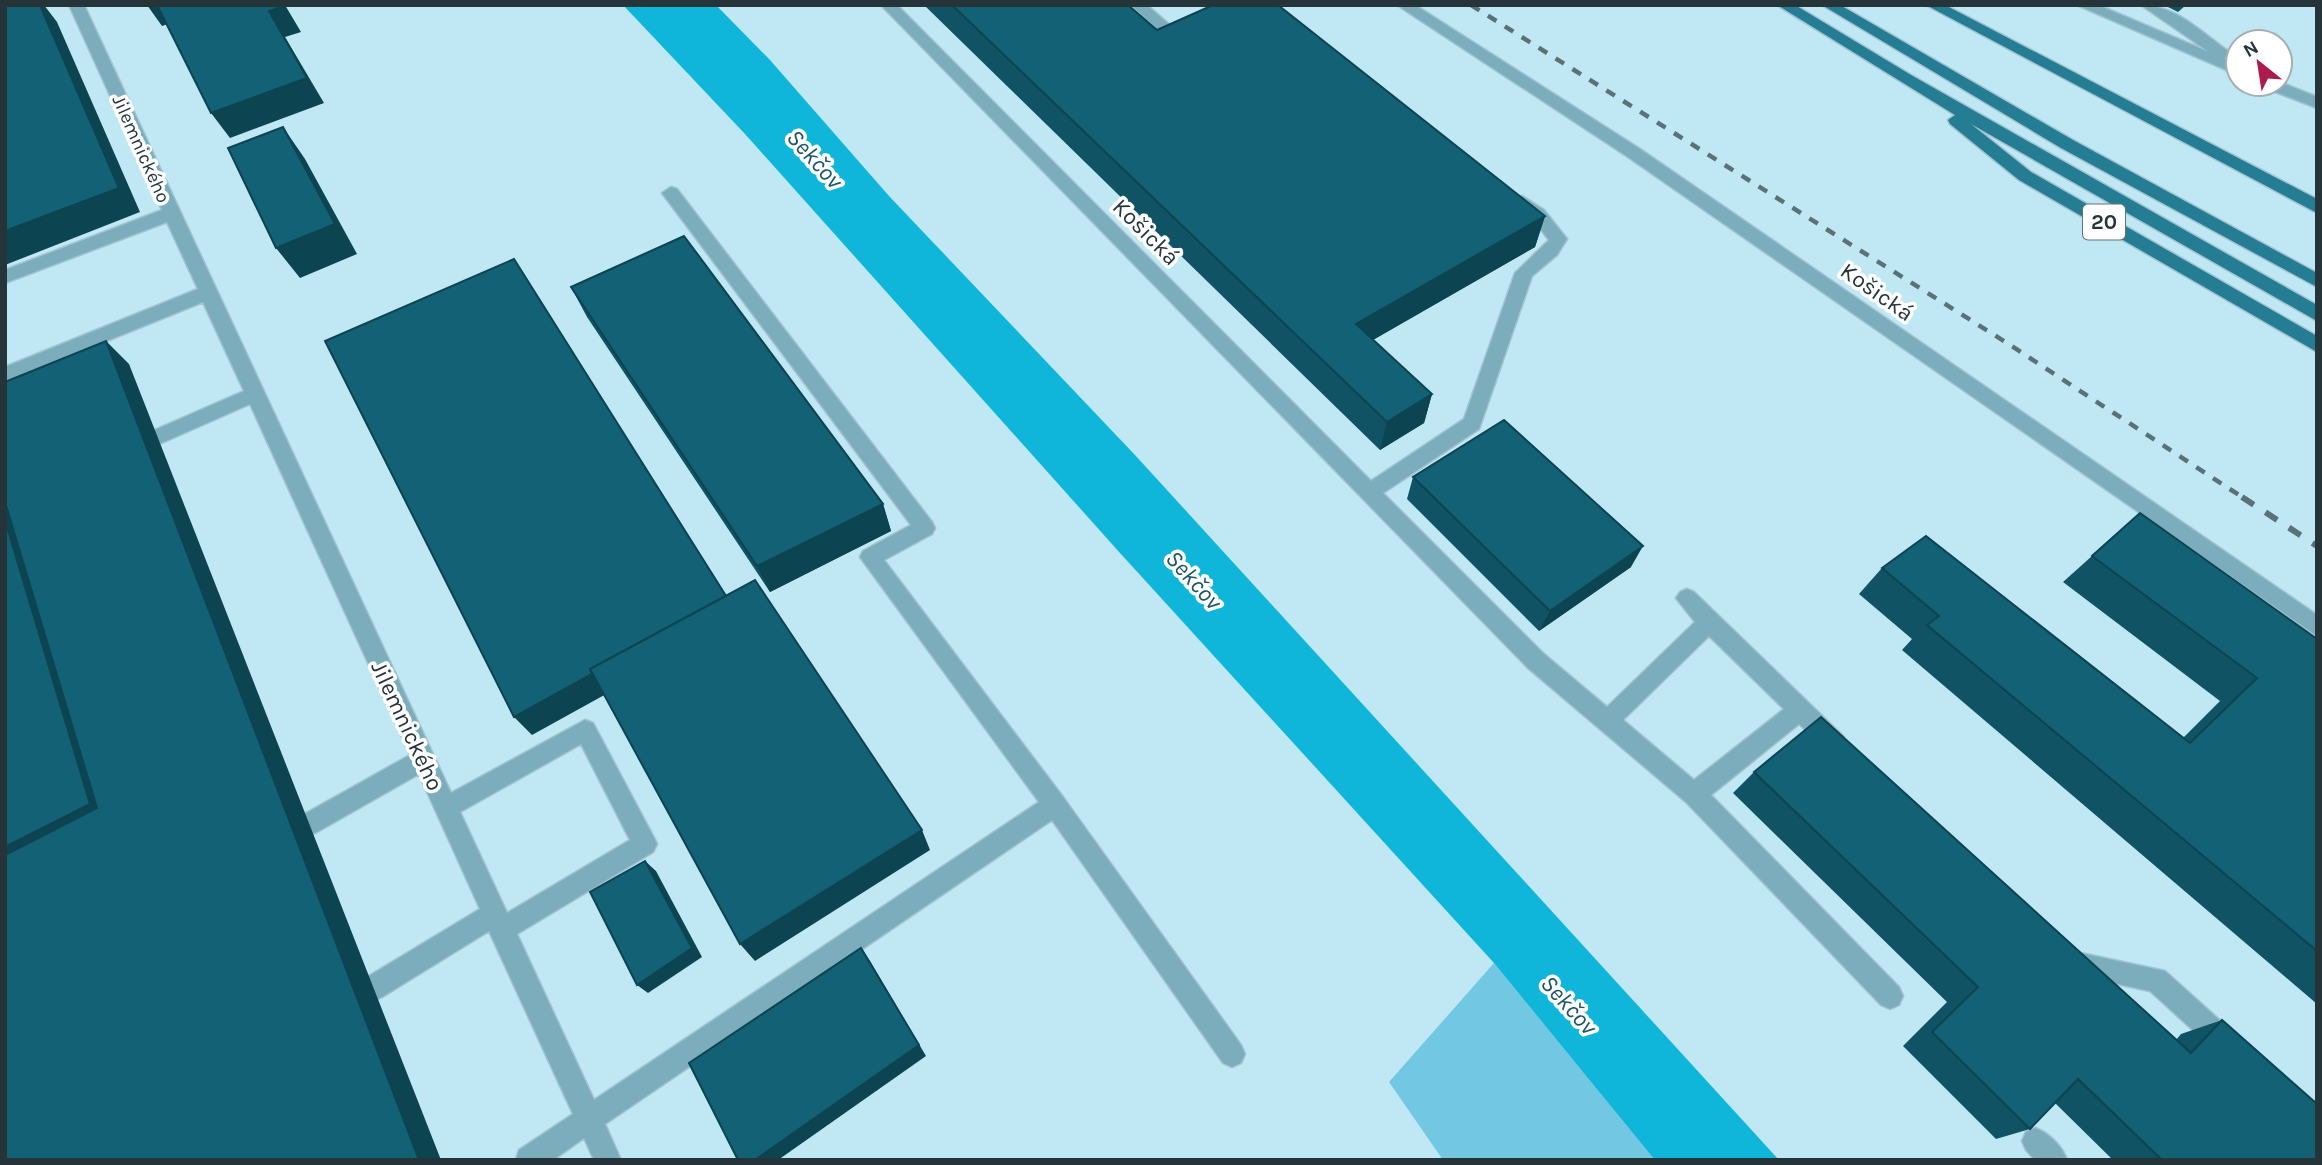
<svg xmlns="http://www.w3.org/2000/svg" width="2322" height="1165" viewBox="0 0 2322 1165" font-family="Karla,sans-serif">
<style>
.green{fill:#72c8e2}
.water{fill:#10b6da}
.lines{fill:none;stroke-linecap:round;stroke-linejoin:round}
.minor-casing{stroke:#a1c4cf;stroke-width:3}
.major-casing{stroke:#a1c4cf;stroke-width:3}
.minor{fill:#7badbc;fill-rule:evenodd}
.major{fill:#257d94;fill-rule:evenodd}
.rail-far1{stroke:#597179;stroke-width:4.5;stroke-dasharray:10 10;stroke-linecap:butt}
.rail{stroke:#597179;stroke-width:6;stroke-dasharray:14 14;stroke-linecap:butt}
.wall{fill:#0f5364}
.shaded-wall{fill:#0d4451}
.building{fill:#126174;stroke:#0d4451;stroke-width:2}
.labels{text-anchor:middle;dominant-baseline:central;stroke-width:7;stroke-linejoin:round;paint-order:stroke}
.far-street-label{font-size:19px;fill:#243439;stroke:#fff}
.shield{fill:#fff;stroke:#667174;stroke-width:2}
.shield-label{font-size:21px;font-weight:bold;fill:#243439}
.street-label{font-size:23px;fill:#243439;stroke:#fff}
.water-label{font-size:24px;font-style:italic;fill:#1c5565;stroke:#fff}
</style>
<rect width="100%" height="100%" fill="#c0e8f4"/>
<path class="green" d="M 1494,963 L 1656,1160 L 1443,1160 L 1389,1082 Z"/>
<path class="water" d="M 623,5 L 716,5 L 770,60 L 889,196 L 1135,455 L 1779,1160 L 1655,1160 L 1494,963 L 1120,553 L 745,134 Z"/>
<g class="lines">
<g class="minor-casing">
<path id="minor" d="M 69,5 L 84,5 L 451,793 L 585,720 L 593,723 L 653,836 L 657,844 L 653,852 L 517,934 L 594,1100 L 1039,802 L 860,557 L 863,551 L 911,525 L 662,193 L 671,187 L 677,189 L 932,522 L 935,528 L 932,534 L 884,560 L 1063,797 L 1241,1045 L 1245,1054 L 1241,1063 L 1232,1067 L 1223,1063 L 1052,820 L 605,1124 L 621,1160 L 594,1160 L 584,1138 L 553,1160 L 516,1160 L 519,1150 L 573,1114 L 489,931 L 382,997 L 373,1001 L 364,997 L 360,988 L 364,979 L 480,909 L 419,774 L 317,832 L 309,835 L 301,832 L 297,824 L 301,816 L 410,755 L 250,404 L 157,445 L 150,442 L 147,437 L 150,432 L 244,391 L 203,302 L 5,382 L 5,367 L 198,289 L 167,222 L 5,283 L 5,270 L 162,210 ZM 581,744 L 630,840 L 507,913 L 460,812 Z
M 881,5 L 897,5 L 1371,481 L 1464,419 L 1515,273 L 1549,240 L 1532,218 L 1513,202 L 1522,196 L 1544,210 L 1567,239 L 1557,255 L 1532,276 L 1479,429 L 1383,493 L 1544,654 L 1607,707 L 1695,622 L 1676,598 L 1680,592 L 1687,589 L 1694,592 L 1843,736 L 1846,743 L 1843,750 L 1835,753 L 1827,750 L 1799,724 L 1711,795 L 1899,987 L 1903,996 L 1899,1005 L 1890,1009 L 1881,1005 L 1686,802 L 1528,668 ZM 1709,636 L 1784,709 L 1694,780 L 1623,720 Z
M 1131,5 L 1147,5 L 1189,42 L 1192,45 L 1189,48 L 1179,48 Z
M 1397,5 L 1415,5 L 1640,149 L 2317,615 L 2317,636 L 1628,157 Z
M 2077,5 L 2098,5 L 2209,52 L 2141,5 C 2175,5 2200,31 2228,51 L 2230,54 L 2224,58 L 2238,64 L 2238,75 Z
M 2280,82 L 2317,97 L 2317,108 L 2265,88 L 2263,84 L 2280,84 Z
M 2071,951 L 2165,971 L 2235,1034 L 2239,1043 L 2235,1052 L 2226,1056 L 2217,1052 L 2150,991 L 2062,972 L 2059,963 L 2062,954 Z
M 2035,1128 C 2049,1133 2062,1146 2067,1160 L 2035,1160 L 2026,1150 L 2022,1141 L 2026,1132 Z"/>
</g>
<g class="major-casing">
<path id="major" d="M 1777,5 L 1795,5 L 1911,75 L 2317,305 L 2317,321 L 1971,124 L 2031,172 L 2317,336 L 2317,352 L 2019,180 L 1950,124 L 1948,120 L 1955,115 Z
M 1822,5 L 1840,5 L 2073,140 L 2317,273 L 2317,287 L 2061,148 Z
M 1926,5 L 1945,5 L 2317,199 L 2317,213 Z"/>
</g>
<use href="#minor" class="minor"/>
<use href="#major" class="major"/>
<path class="rail-far1" d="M 1471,5 L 2007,343 L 2245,499"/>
<path class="rail" d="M 2242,497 L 2317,546"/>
</g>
<path class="wall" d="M 924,5 L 1128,5 L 1157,30 L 1545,216 L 1535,247 L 1373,340 L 1432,394 L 1424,423 L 1380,450 Z
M 2164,5 L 2186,5 L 2178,12 Z
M 571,287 L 883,504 L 891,531 L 770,592 L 587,317 Z
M 1413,477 L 1631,567 L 1539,631 L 1407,499 Z
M 2140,513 L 2317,639 L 2317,1004 L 1902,650 L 1912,639 L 1859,594 L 1882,568 L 2183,738 L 2220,701 L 2063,582 Z
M 1754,772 L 2176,1040 L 2181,1034 L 2222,1020 L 2317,1160 L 2113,1160 L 2055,1103 L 2030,1129 L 1996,1139 L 1903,1046 L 1947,1002 L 1733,793 Z"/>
<path class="shaded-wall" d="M 39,5 L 44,5 L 57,22 L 140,212 L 5,265 L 5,231 Z
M 147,5 L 158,5 L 171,23 L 162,26 Z
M 284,5 L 285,5 L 301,32 L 285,37 L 324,103 L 230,138 L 211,113 L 269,11 Z
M 283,127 L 305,159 L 357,254 L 300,278 L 276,248 Z
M 1545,216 L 1535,247 L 1350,353 L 1356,324 Z
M 106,341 L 129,364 L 441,1160 L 419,1160 Z
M 1432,394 L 1424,423 L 1380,450 L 1387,422 Z
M 5,450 L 127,824 L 5,888 Z
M 883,504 L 891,531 L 770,592 L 757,566 Z
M 1643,546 L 1631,567 L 1539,631 L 1550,611 Z
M 729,600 L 740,620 L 532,735 L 514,717 Z
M 922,830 L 930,850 L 755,961 L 740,944 Z
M 645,861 L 656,871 L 702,957 L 648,993 L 637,985 Z
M 861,948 L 870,961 L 926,1056 L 778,1160 L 755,1160 Z"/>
<path class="building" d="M 10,5 L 40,5 L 119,188 L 5,231 L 5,7 Z
M 157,5 L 284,5 L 285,6 L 269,11 L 307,78 L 211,113 Z
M 952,5 L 1128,5 L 1157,30 L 1213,5 L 1278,5 L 1545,216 L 1356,324 L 1432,394 L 1387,422 Z
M 283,127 L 335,224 L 276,248 L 228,148 Z
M 684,236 L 883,504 L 757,566 L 571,287 Z
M 514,259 L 726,596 L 590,669 L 592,674 L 514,717 L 325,341 Z
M 106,341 L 419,1160 L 5,1160 L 5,855 L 97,808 L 5,502 L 5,382 Z
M 1504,420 L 1643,546 L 1550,611 L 1413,477 Z
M 2140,513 L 2317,639 L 2317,951 L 1927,625 L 1939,616 L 1882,568 L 1926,536 L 2190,743 L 2257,678 L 2092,556 Z
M 5,520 L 90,804 L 5,847 Z
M 755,580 L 922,830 L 740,944 L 590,669 Z
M 1821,717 L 2191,1053 L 2222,1020 L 2317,1104 L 2317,1160 L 2162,1160 L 2078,1079 L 2030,1129 L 1932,1032 L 1978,987 L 1754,772 Z
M 645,861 L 692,948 L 637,985 L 590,892 Z
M 861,948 L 919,1045 L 755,1160 L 738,1160 L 689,1063 Z"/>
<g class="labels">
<g class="far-street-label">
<text transform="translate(141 149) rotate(66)">Jilemnického</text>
</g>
<rect class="shield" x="2083" y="204.5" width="42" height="35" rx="5"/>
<g class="shield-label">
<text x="2104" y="222">20</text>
</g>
<g class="street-label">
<text transform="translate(1146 232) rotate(45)">Košická</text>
<text transform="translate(1877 292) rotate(35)">Košická</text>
<text transform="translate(407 726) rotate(65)">Jilemnického</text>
</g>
<g class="water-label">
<text transform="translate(815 159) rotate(48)">Sekčov</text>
<text transform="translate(1194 580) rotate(48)">Sekčov</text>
<text transform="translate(1569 1005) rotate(48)">Sekčov</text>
</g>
</g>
<rect width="2322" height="1165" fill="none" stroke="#243439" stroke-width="14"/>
<g transform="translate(2259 63) rotate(330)"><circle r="33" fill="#ffffff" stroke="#a7aeb0" stroke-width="2"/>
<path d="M0-5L12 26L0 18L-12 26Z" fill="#ad1a4b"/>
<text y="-10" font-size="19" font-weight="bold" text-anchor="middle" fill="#243439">N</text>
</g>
</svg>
